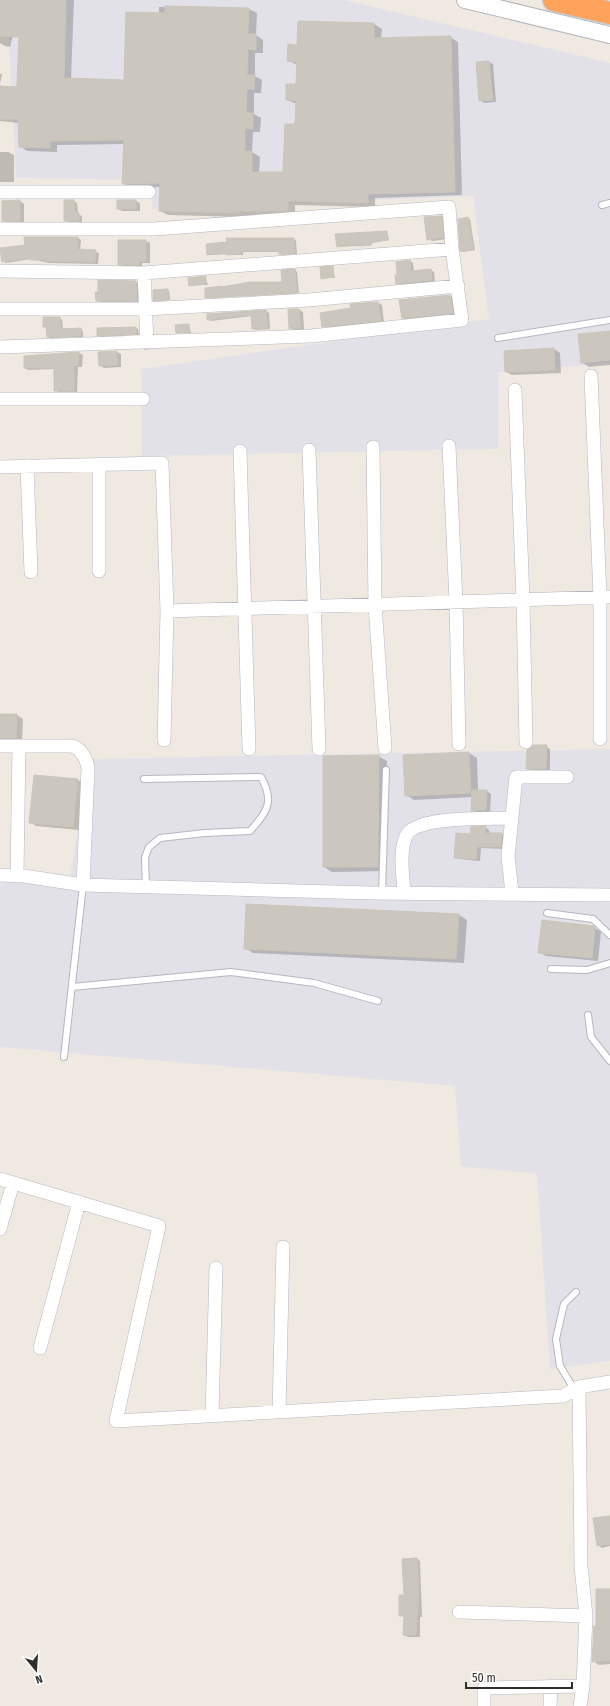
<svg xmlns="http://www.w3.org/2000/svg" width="610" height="1706" viewBox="0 0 610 1706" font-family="'Fira Sans Condensed',sans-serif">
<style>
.industrial{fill:#e3e1e8}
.shadow{fill:#0003}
.building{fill:#cbc7bf;stroke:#cbc5ba}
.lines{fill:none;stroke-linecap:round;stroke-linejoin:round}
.service-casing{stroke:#b4b7c1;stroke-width:8}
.minor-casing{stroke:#b4b7c1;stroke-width:14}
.tertiary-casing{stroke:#b4b7c1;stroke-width:18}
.motorway-casing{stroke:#c9c9c9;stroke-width:24}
.service{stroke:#fff;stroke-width:6}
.minor{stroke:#fff;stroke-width:13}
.tertiary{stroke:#fff;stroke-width:16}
.motorway{stroke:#ffa35c;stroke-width:22}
</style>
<rect width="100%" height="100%" fill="#efe9e1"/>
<path class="industrial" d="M 7,0 L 344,0 L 610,63 L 610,363 L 499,372 L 498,449 L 142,456 L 141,369 L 489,319 L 473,196 L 152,209 L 153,180 L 16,178 Z
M 610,749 L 610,1361 L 550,1369 L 537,1174 L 461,1166 L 455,1086 L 0,1047 L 0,881 L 69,882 L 90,759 Z"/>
<path class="shadow" d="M 0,0 L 74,0 L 71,79 L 125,81 L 159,13 L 159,7 L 249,9 L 257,13 L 256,35 L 263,40 L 263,53 L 255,53 L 255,76 L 262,80 L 261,93 L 254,93 L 254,114 L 261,118 L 260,132 L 253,132 L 252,152 L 260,157 L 259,173 L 284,173 L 296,125 L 297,104 L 287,100 L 297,85 L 298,65 L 288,61 L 298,46 L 299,22 L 374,24 L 382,29 L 381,39 L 450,37 L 458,42 L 462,195 L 375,198 L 375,207 L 295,205 L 295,215 L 246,215 L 246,217 L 168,215 L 160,211 L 161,187 L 131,188 L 123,183 L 125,144 L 57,145 L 57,152 L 27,151 L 20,146 L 19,123 L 0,121 L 0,87 L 18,88 L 20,7 L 10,47 L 5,46 L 0,43 Z
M 477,62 L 489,62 L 493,64 L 496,102 L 484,103 L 480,100 Z
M 0,73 L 2,75 L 0,84 Z
M 0,152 L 8,152 L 14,155 L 14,182 L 0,182 Z
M 20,201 L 24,204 L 24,223 L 7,223 L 3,220 Z
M 74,201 L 77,203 L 78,214 L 82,216 L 82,222 L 68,222 L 65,220 Z
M 136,201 L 140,203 L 140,211 L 122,211 L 118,209 Z
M 441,217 L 445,219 L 447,239 L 432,241 L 428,239 Z
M 468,219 L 470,219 L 475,250 L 463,252 L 461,251 Z
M 387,232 L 389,240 L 372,243 L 372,245 L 338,247 Z
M 78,238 L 81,240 L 80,250 L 99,253 L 98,264 L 49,263 L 31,259 L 6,263 L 3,261 Z
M 294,239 L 296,241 L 297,254 L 282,255 L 279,252 L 243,252 L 243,255 L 230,255 L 227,254 L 211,255 L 208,254 Z
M 119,241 L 146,241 L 150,243 L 150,263 L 142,263 L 142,267 L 123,266 L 119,264 Z
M 410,261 L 413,263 L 414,272 L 431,270 L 434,272 L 435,282 L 400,285 L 397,283 L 397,263 Z
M 332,267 L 335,278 L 322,278 Z
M 295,270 L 297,272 L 299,293 L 206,297 L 224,288 L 283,283 Z
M 205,277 L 208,285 L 190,285 Z
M 99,281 L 136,282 L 142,285 L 143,304 L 103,304 L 97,300 Z
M 168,290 L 169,291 L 170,300 L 154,300 Z
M 450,296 L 456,299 L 459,316 L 409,321 L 402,318 L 400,301 Z
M 378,303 L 382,305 L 384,322 L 327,328 L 323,326 L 352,309 L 351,305 Z
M 299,310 L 303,312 L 304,330 L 294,330 L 290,328 Z
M 266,311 L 269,313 L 270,329 L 256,330 L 253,328 L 252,316 L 211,321 L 208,319 Z
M 60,318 L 62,320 L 63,330 L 81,329 L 83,331 L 83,337 L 51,338 L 48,337 L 47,328 L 44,326 Z
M 189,325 L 191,333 L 177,332 Z
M 136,328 L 138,329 L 139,335 L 101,337 L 98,335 Z
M 610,332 L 610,365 L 589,367 L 582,362 Z
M 554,349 L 560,353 L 561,373 L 512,375 L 506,372 Z
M 117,352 L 121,354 L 121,367 L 104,368 L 100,365 Z
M 79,353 L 83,355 L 82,367 L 78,367 L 77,392 L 58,392 L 55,390 L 55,369 L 28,370 L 25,368 L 25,357 Z
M 0,715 L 17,715 L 23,719 L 22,741 L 0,742 Z
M 546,746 L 550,749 L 550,771 L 531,771 L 527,768 Z
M 469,753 L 477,758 L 478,791 L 487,791 L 491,794 L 490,812 L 476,812 L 472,810 L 473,797 L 414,800 L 406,795 Z
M 378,756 L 387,761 L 386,871 L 332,872 L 324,867 Z
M 77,780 L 84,783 L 79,830 L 36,826 L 30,822 Z
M 485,827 L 489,830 L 489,834 L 502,834 L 506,836 L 505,849 L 481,848 L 480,861 L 459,859 L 455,857 L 471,835 Z
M 459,915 L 467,920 L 464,963 L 253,953 L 245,948 Z
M 593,927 L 601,932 L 598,961 L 546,956 L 539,952 Z
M 610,1517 L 610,1546 L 602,1548 L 598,1545 Z
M 417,1559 L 420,1561 L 422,1617 L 420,1617 L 420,1637 L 408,1637 L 404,1635 L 405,1617 L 400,1615 Z
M 610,1590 L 610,1664 L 599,1665 L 593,1661 L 597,1627 Z"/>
<path class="building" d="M 0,0 L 66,0 L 64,78 L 124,80 L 126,12 L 165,13 L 165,6 L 249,8 L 248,34 L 256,34 L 256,50 L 248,49 L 247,75 L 255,75 L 254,89 L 247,89 L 246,113 L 253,113 L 253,129 L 245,128 L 245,151 L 252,151 L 252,172 L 283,172 L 285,124 L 295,124 L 296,101 L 286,100 L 286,84 L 296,84 L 297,62 L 287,61 L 288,44 L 297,45 L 298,21 L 374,23 L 374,38 L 451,36 L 455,192 L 368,194 L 368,203 L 288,201 L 288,211 L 239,211 L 239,213 L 159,211 L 160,183 L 122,184 L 124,140 L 50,141 L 50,148 L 19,147 L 18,119 L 0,119 L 0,86 L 17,87 L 19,37 L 0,36 Z
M 489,61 L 493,100 L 479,101 L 476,62 Z
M 20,200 L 20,221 L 2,221 L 2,201 Z
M 64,200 L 74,200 L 75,213 L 79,213 L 79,221 L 64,221 Z
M 117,200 L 136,200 L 136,209 L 117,209 Z
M 442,216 L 443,237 L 427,240 L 424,217 Z
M 468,217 L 474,250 L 460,251 L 458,219 Z
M 387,231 L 388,240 L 371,242 L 371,245 L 359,246 L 359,244 L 337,247 L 335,234 Z
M 24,237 L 78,237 L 77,249 L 96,250 L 95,262 L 45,261 L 45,260 L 30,260 L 30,258 L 2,262 L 0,248 L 25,245 Z
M 226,238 L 294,238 L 295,253 L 279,254 L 278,251 L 241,251 L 241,254 L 226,255 L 226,253 L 207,255 L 206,244 L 227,242 Z
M 118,240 L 146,240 L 146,261 L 139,261 L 139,265 L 118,265 Z
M 410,260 L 411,271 L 431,269 L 432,280 L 396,284 L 395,275 L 397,274 L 396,262 Z
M 333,266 L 334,277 L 321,279 L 320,267 Z
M 295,269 L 297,293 L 205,298 L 205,288 L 222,286 L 222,287 L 250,282 L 282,282 L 281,270 Z
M 206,276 L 206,284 L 189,286 L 188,278 Z
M 98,280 L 136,281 L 137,301 L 96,301 L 95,292 L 98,292 Z
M 168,289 L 168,300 L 153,301 L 153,290 Z
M 450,295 L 453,313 L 402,318 L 399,300 Z
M 378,302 L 381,321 L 322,327 L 320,313 L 351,308 L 350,304 Z
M 288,309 L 299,309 L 301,328 L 289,329 Z
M 266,310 L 268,328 L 252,329 L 251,315 L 207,320 L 207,314 Z
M 43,317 L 60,317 L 61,329 L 81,328 L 81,336 L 47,337 L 46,327 L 43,327 Z
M 189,324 L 189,332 L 176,333 L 175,325 Z
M 136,327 L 136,334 L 97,336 L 97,328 Z
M 610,331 L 610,360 L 581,363 L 578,334 Z
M 554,348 L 555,370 L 505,372 L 504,351 Z
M 117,351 L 117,365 L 99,366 L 98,352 Z
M 79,352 L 78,366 L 74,365 L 74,391 L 54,391 L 54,368 L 24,368 L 24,356 Z
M 0,714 L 17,714 L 16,738 L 0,738 Z
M 533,745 L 547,745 L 546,769 L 526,769 L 527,750 Z
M 469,752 L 471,793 L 405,796 L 403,755 Z
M 379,755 L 378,867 L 323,867 L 323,756 Z
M 34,775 L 78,779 L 73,827 L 29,823 Z
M 472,790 L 487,790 L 486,810 L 471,811 Z
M 486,826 L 485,833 L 502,833 L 501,847 L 477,847 L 476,859 L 454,858 L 456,833 L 470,834 L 471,827 Z
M 246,904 L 459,914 L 456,959 L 244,949 Z
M 542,920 L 593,926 L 595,927 L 592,958 L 538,953 Z
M 610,1516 L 610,1544 L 597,1546 L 593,1518 Z
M 417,1558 L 419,1590 L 416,1635 L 403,1635 L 404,1616 L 399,1616 L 399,1595 L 404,1595 L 402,1559 Z
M 596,1589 L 610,1589 L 610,1660 L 592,1662 L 594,1626 L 596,1626 Z"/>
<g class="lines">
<g class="service-casing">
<path id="service" d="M 602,205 L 610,203
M 498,338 L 610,320
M 144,779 L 261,777 C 275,802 267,812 250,831 L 205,833 L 160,838 L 149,847 L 145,857 L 146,887
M 382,893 L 386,770
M 547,913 L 593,919 L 610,935
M 551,969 L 587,970 L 610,963
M 72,987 L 231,972 L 314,983 L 378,1001
M 588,1015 L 591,1037 L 610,1061
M 64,1057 L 83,885
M 574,1389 L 560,1366 L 556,1339 L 564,1304 L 576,1292"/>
</g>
<g class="minor-casing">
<path id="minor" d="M 0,192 L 149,192
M 0,229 L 154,229 L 449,207 L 452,249 L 462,320 L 311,336 L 0,347
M 0,271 L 144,273 L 452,249
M 144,273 L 147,343
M 0,309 L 145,309 L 309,300 L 458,286
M 591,376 L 600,597 L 600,739
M 515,390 L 523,600 L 526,742
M 0,399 L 143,399
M 449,446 L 456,602 L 459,744
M 373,447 L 375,605 L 385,748
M 309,450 L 319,749
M 240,451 L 249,749
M 99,465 L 99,571
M 27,466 L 31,572
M 0,467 L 162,463 L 167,611 L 164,740
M 167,611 L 610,597
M 0,746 L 72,746 C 82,749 86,758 88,768 L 83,885 L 370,893 L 610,895
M 0,875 L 24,876 L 83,885
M 17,875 L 19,746
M 404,893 C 403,875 399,853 406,836 C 415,815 491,819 512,818
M 512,894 L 508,856 L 516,777 L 567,777
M 0,1179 L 159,1226 L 116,1421 L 563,1396 L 579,1387 L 610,1382
M 0,1229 L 13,1183
M 40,1348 L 79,1202
M 579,1387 L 581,1566 L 586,1616 L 583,1686 L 580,1706
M 279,1412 L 283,1247
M 212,1416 L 216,1268
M 459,1612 L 586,1616
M 484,1706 L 484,1688 L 583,1686
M 550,1706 L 551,1686"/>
</g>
<g class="tertiary-casing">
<path id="tertiary" d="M 465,0 L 610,35"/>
</g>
<g class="motorway-casing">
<path id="motorway" d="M 554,0 L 610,13"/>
</g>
<use href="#service" class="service"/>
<use href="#minor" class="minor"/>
<use href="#tertiary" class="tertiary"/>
<use href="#motorway" class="motorway"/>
</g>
<g transform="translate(36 1670) rotate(162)" stroke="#ffffff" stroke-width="3" paint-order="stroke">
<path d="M0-3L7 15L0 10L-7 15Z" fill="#2e2e2e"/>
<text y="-6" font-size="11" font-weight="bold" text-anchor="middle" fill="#2e2e2e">N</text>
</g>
<path d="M466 1682v6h106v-6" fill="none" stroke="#2e2e2e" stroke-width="2"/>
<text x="472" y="1682" font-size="12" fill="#2e2e2e" stroke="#ffffff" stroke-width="3" paint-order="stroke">50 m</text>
</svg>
